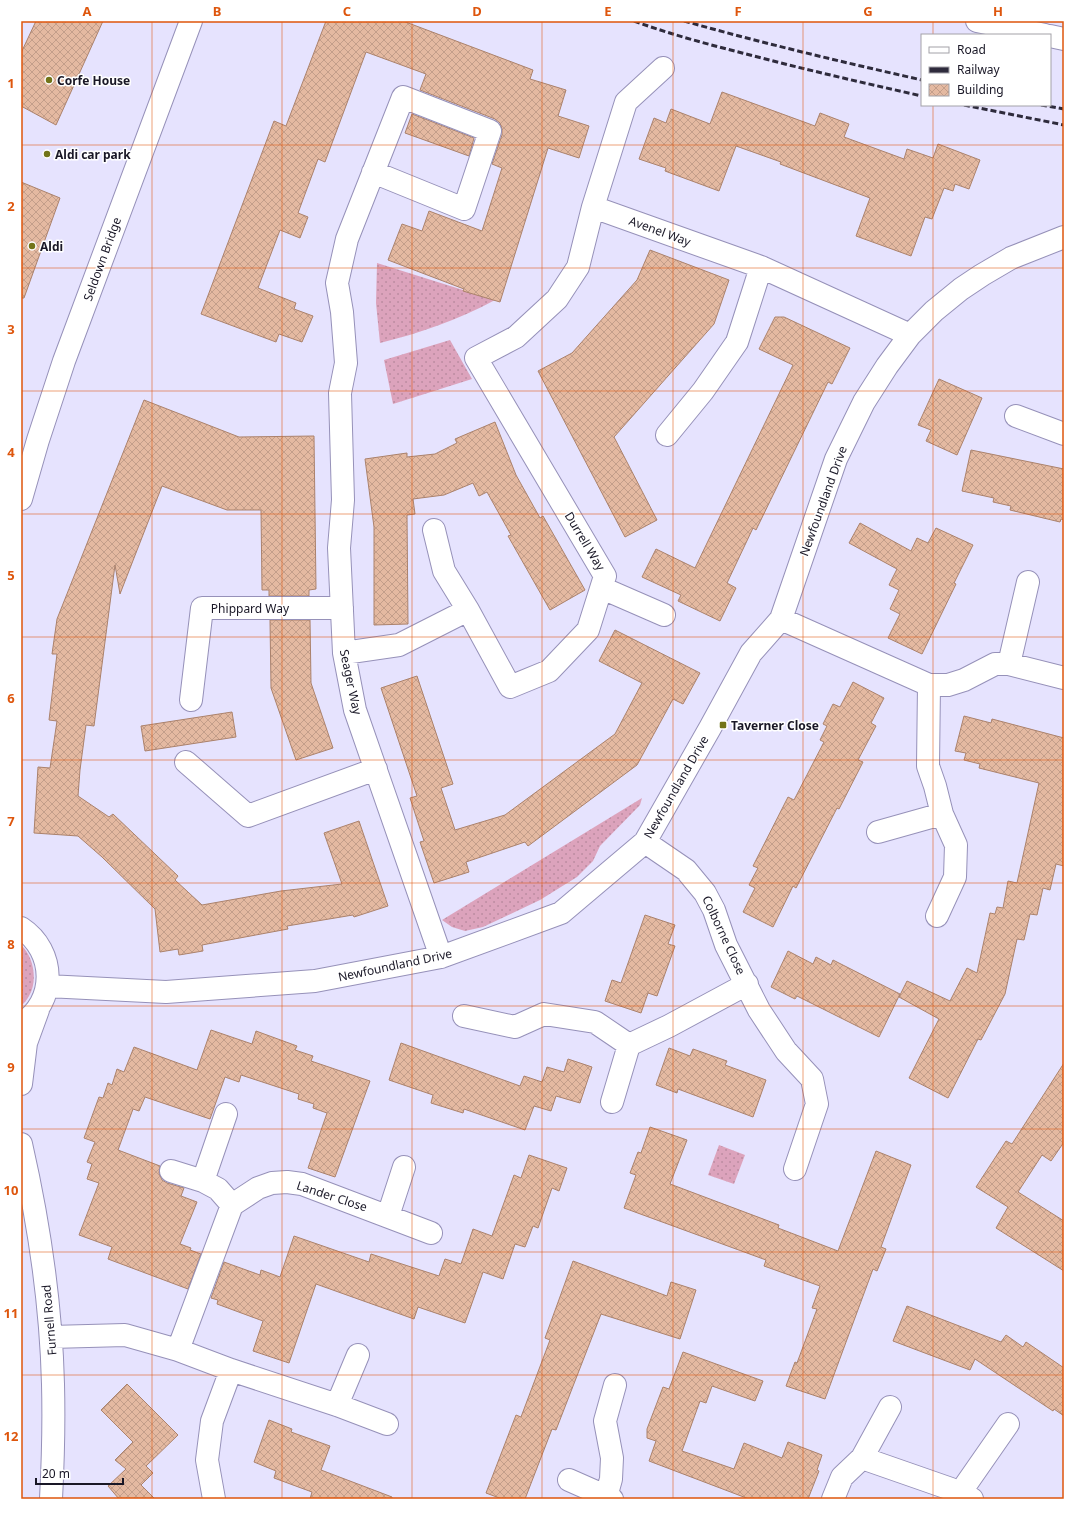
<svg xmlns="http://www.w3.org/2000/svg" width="1085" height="1520" viewBox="0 0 1085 1520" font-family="'Noto Sans',sans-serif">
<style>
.grass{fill:url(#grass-dots)}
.building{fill:url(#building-cross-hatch);stroke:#ab826c}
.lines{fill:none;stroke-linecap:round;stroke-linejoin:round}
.minor-casing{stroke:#9691b9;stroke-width:24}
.minor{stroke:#fff;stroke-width:22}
.rail{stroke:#2e2b3c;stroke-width:3;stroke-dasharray:6 3;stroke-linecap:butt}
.grid{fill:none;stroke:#de560d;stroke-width:1;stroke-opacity:0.55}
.poi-dot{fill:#727419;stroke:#fff;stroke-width:1.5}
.labels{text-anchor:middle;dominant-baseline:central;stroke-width:3;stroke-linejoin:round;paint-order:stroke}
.poi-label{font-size:12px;font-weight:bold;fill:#191726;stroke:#fff;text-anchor:start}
.street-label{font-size:12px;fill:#191726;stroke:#fff}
.neatline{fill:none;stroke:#de560d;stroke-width:1.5}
.grid-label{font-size:13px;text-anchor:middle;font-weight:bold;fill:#de560d}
</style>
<defs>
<pattern id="grass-dots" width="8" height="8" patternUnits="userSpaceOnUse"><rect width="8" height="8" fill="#dca3bc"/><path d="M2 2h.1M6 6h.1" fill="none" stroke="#bc8ca1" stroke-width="1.8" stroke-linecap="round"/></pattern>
<pattern id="building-cross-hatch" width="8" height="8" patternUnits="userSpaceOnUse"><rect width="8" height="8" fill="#e4b9a1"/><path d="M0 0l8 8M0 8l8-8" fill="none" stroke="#c39e8a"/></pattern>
</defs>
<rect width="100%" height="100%" fill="#e6e3fe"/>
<path class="grass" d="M 377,263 L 495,300 C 458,320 420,333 380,343 L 376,303 Z
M 450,340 L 472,379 L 393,404 L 384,360 Z
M 642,798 L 640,805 L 600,846 L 593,861 L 577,877 L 540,900 L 483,927 L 465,931 L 452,927 L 442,920 Z
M 21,945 C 34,957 38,981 29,996 C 27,1000 24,1003 21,1006 Z
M 719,1145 L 745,1155 L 734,1184 L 708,1175 Z"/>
<path class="building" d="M 36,21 L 103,21 L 56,125 L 21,106 L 21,53 Z
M 326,21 L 403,21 L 533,70 L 530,79 L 566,90 L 558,116 L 589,126 L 579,158 L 548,148 L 500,302 L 463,291 L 464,289 L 388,260 L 402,224 L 422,231 L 429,211 L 482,231 L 502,168 L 492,164 L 502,135 L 502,129 L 500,123 L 495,119 L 420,90 L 426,74 L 366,52 L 325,162 L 318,159 L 298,213 L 308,217 L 300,238 L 280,230 L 258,288 L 296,303 L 294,309 L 313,316 L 302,342 L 279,334 L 276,342 L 201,314 L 274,121 L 286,126 Z
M 722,92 L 815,126 L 820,113 L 849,124 L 844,137 L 904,159 L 907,149 L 933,158 L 938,144 L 980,160 L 969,189 L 955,184 L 953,191 L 944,188 L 932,219 L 925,217 L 911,256 L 856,236 L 870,198 L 780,164 L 781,162 L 736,146 L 719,191 L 665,171 L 666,168 L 639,159 L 654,118 L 666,123 L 671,109 L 710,124 Z
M 412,114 L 474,138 L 469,156 L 405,133 Z
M 21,182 L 60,198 L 24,298 L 21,298 Z
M 650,250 L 729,280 L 714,324 L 614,437 L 657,520 L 625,537 L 538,371 L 572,353 L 637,280 Z
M 775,317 L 784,317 L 850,348 L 832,384 L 828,382 L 756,530 L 753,528 L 727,583 L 736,588 L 720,621 L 678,601 L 681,595 L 642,577 L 656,549 L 695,568 L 793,365 L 759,349 Z
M 939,379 L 982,398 L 957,455 L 926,441 L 931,430 L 918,425 Z
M 144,400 L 239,437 L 314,436 L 316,589 L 309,590 L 309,596 L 269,596 L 269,590 L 262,590 L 261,510 L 227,510 L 162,486 L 120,594 L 115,565 L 94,726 L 86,725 L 80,770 L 78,796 L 109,817 L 113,814 L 178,876 L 175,880 L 202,905 L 281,891 L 342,884 L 324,833 L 359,821 L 388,906 L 354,917 L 353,915 L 287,926 L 288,929 L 202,945 L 203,951 L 179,955 L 178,949 L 160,952 L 155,909 L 102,857 L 78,836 L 34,833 L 38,767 L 50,768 L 57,721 L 49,720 L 57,654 L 52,654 L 57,619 Z
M 495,422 L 516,475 L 540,518 L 543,516 L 585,590 L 550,610 L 508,536 L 511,535 L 487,492 L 479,496 L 473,483 L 444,495 L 413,499 L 415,514 L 407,515 L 408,624 L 374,625 L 374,527 L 365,459 L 407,453 L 407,457 L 435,454 L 457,443 L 455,439 Z
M 971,450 L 1064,469 L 1064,520 L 1061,519 L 1060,522 L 1010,510 L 1011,506 L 993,502 L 994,498 L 962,491 Z
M 860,523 L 911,551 L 917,538 L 928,543 L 936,528 L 973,545 L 954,583 L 956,584 L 922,654 L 888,638 L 900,614 L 890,609 L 899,590 L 889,585 L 897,569 L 849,543 Z
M 270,620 L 310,620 L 311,683 L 333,748 L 296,760 L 271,688 Z
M 615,630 L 700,673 L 683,704 L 673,699 L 637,765 L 528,846 L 525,842 L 466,862 L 469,872 L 434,883 L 420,842 L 424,841 L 410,798 L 417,796 L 381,688 L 417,676 L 453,784 L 441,788 L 455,830 L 505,815 L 615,734 L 642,683 L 599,661 Z
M 853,682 L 884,698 L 871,723 L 876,726 L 858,760 L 863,762 L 839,809 L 837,808 L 796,888 L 793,886 L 773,927 L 743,912 L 755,888 L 749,885 L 758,868 L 753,866 L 788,797 L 794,800 L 824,742 L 820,740 L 827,726 L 823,724 L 833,704 L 840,707 Z
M 232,712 L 236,737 L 145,751 L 141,726 Z
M 964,716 L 991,723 L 992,719 L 1064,738 L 1064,866 L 1056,864 L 1050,890 L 1043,888 L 1037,915 L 1030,914 L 1024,940 L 1017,939 L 1005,994 L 981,1040 L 978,1039 L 948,1098 L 909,1078 L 939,1019 L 899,997 L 907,981 L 950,1001 L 967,968 L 977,973 L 990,913 L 995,914 L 997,907 L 1003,908 L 1008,881 L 1017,883 L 1039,783 L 979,768 L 980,764 L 964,760 L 966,753 L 955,751 Z
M 645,915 L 675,925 L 668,944 L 675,946 L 657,996 L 648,993 L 641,1013 L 605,1001 L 612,980 L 621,983 Z
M 788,951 L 813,964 L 816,957 L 831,965 L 833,960 L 900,994 L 879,1037 L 797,996 L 795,999 L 771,987 Z
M 211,1030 L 252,1044 L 256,1031 L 297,1046 L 295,1050 L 313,1056 L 311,1061 L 370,1081 L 335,1177 L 308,1168 L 327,1113 L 313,1108 L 314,1104 L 298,1099 L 299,1094 L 241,1075 L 239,1082 L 225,1077 L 210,1119 L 145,1097 L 139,1111 L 133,1109 L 118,1150 L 160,1166 L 159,1173 L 162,1180 L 167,1183 L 184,1188 L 181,1196 L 197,1202 L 180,1244 L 191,1248 L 190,1250 L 201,1254 L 188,1289 L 108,1259 L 112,1247 L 79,1235 L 99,1183 L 87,1179 L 92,1164 L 87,1162 L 95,1142 L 84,1138 L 99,1097 L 103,1098 L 108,1083 L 112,1085 L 117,1069 L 124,1072 L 134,1047 L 197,1070 Z
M 401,1043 L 520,1086 L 524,1076 L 542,1082 L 547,1067 L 564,1072 L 568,1059 L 592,1067 L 580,1103 L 556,1096 L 551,1111 L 534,1106 L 525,1130 L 464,1109 L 463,1113 L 431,1103 L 433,1095 L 389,1080 Z
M 669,1048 L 690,1056 L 693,1049 L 727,1061 L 725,1065 L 766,1080 L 753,1117 L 678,1089 L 677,1093 L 656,1085 Z
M 1064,1063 L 1064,1142 L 1051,1161 L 1042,1155 L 1018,1192 L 1064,1221 L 1064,1271 L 996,1228 L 1008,1207 L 976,1187 L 1006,1141 L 1012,1144 Z
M 650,1127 L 687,1140 L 670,1184 L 779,1225 L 778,1228 L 838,1251 L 876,1151 L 911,1165 L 881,1247 L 886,1249 L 877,1271 L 873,1269 L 825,1399 L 786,1386 L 795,1362 L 797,1363 L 817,1309 L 812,1308 L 820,1286 L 764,1266 L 766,1260 L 624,1208 L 636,1175 L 630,1173 L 638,1152 L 641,1153 Z
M 529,1155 L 567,1168 L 559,1191 L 552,1188 L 538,1228 L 533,1226 L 525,1247 L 515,1244 L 503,1279 L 483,1272 L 465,1323 L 418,1307 L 414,1319 L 316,1284 L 289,1363 L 253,1351 L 263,1321 L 217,1304 L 218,1300 L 211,1298 L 224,1262 L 260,1275 L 261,1270 L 280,1277 L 294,1236 L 369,1262 L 371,1254 L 439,1276 L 445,1259 L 461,1264 L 473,1229 L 492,1236 L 514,1175 L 521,1178 Z
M 573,1261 L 667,1296 L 671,1282 L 696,1290 L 680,1339 L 601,1314 L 556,1430 L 552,1429 L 525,1499 L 502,1499 L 486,1493 L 516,1415 L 521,1417 L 550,1340 L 545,1338 Z
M 907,1306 L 1001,1342 L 1006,1335 L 1023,1347 L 1026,1342 L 1064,1368 L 1064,1416 L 1054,1409 L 1053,1411 L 975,1359 L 970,1370 L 893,1341 Z
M 683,1352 L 763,1381 L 755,1401 L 712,1386 L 706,1403 L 700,1401 L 682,1451 L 734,1469 L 744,1443 L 782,1458 L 788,1442 L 822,1455 L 817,1470 L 819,1471 L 808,1499 L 749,1499 L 649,1461 L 656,1441 L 647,1438 L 647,1429 L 663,1387 L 669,1389 Z
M 127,1384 L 178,1435 L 146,1466 L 153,1473 L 141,1485 L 155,1499 L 119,1499 L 108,1486 L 126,1469 L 115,1460 L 133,1442 L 101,1410 Z
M 269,1420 L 292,1429 L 291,1432 L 330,1446 L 321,1470 L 392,1497 L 392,1499 L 310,1499 L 312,1492 L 274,1478 L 276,1471 L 254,1462 Z"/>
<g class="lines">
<g class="minor-casing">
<path id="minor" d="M 977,21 L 1045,35
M 1050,36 L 1064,39
M 373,172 L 464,209 L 490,131 L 403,97 L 347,239 L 337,283 L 342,312 L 346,363 L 340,393 L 343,500 L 339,548 L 344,653 L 355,710 L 441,957
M 593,207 L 626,102 L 663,68
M 1016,416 L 1064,434
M 667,435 L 703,391 L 737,342 L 761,267
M 21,499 L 38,440 L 64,361 L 191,21
M 434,530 L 444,571 L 468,610 L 510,687 L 549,671 L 588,630 L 605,576 L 476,358 L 516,337 L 557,299 L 578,267 L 593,207 L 761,267 L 910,335
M 602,588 L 664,615
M 781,619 L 929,685 L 928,766 L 935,786 L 942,814 L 956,845 L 955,877 L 937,916
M 344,653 L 399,645 L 468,610
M 1009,664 L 1028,582
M 929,685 L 948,685 L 964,680 L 995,664 L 1009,664 L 1064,678
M 191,700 L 202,608 L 342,608
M 186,762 L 248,816 L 376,769
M 878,832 L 942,814
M 645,842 L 686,870 L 705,893 L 714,910 L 726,945 L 759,1010 L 786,1051 L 812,1079 L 817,1104 L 795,1169
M 21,928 C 56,951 57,1002 21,1024
M 47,986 L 166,992 L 315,981 L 441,957 L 561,913 L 645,842 L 710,728 L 751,653 L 781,619 L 836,459 L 864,402 L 887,366 L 910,335 L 934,311 L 961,289 L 982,275 L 1011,258 L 1064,237
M 464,1016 L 515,1027 L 544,1014 L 595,1022 L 629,1045
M 21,1084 L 26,1043 L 38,1010
M 612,1102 L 629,1045 L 669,1026 L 747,984
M 226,1114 L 203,1181 L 218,1189 L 232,1205
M 21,1144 C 39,1223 51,1303 53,1384 C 54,1422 53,1461 51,1499
M 171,1171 L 203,1181
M 388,1216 L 404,1167
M 51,1337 L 125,1335 L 178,1350 L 231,1370 L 337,1405 L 387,1424
M 178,1350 L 232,1205 L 258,1188 L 272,1183 L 287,1182 L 302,1184 L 431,1233
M 337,1405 L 358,1355
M 862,1458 L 951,1489 L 972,1499
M 569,1480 L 612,1499
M 960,1493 L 1008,1424
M 606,1497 L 611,1479 L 612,1458 L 605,1421 L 615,1385
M 214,1499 L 207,1460 L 212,1421 L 231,1370
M 833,1499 L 842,1477 L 862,1458 L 890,1407"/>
</g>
<use href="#minor" class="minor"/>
<path class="rail" d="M 634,21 C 672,35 711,45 750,55 C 807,70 864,83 922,96
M 684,21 C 762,43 842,62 922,80
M 964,105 L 1064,125
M 1041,105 L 1064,109"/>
</g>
<path class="grid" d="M 152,21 L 152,1499M 282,21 L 282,1499M 412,21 L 412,1499M 542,21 L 542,1499M 673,21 L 673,1499M 803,21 L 803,1499M 933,21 L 933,35M 933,105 L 933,1499M 21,145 L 1064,145M 21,268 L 1064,268M 21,391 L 1064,391M 21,514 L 1064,514M 21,637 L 1064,637M 21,760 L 1064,760M 21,883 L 1064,883M 21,1006 L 1064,1006M 21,1129 L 1064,1129M 21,1252 L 1064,1252M 21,1375 L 1064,1375"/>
<g class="poi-dot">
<circle cx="49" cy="80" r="4"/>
<circle cx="47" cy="154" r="4"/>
<circle cx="32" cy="246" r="4"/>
<rect x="719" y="721" width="8" height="8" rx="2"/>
</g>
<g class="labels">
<g class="poi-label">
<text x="57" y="80">Corfe House</text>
<text x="55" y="154">Aldi car park</text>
<text x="40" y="246">Aldi</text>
<text x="731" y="725">Taverner Close</text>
</g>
<g class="street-label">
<text transform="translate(660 231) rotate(20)">Avenel Way</text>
<text transform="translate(102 259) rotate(-70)">Seldown Bridge</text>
<text transform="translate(823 501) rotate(-70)">Newfoundland Drive</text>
<text transform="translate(585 541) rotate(59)">Durrell Way</text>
<text x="250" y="608">Phippard Way</text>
<text transform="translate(351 682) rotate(78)">Seager Way</text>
<text transform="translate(676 787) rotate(-60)">Newfoundland Drive</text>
<text transform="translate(724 935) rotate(65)">Colborne Close</text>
<text transform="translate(395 965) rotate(-12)">Newfoundland Drive</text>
<text transform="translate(332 1196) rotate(18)">Lander Close</text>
<text transform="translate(49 1320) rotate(-95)">Furnell Road</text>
</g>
</g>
<rect width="1085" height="1520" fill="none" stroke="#ffffff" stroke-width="44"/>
<rect x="921" y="34" width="130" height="72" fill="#ffffff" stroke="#a3a2a8"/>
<rect x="929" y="47" width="20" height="6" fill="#ffffff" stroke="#a3a2a8"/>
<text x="957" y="54" font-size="12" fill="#191726">Road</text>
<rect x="929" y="67" width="20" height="6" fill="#2e2b3c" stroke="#a3a2a8"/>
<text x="957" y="74" font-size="12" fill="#191726">Railway</text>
<rect x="929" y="84" width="20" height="12" fill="url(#building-cross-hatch)" stroke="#a3a2a8"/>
<text x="957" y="94" font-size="12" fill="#191726">Building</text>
<path d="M36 1478v6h87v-6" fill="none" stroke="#191726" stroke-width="2"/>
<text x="42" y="1478" font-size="12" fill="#191726" stroke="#ffffff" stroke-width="3" paint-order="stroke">20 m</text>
<rect x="22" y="22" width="1041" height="1476" class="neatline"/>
<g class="grid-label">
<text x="87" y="16">A</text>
<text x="217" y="16">B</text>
<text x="347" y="16">C</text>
<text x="477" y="16">D</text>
<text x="608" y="16">E</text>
<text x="738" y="16">F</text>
<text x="868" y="16">G</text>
<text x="998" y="16">H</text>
<text x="11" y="88">1</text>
<text x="11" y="211">2</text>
<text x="11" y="334">3</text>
<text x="11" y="457">4</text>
<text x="11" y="580">5</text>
<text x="11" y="703">6</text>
<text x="11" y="826">7</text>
<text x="11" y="949">8</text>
<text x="11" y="1072">9</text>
<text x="11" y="1195">10</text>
<text x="11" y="1318">11</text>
<text x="11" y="1441">12</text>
</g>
</svg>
